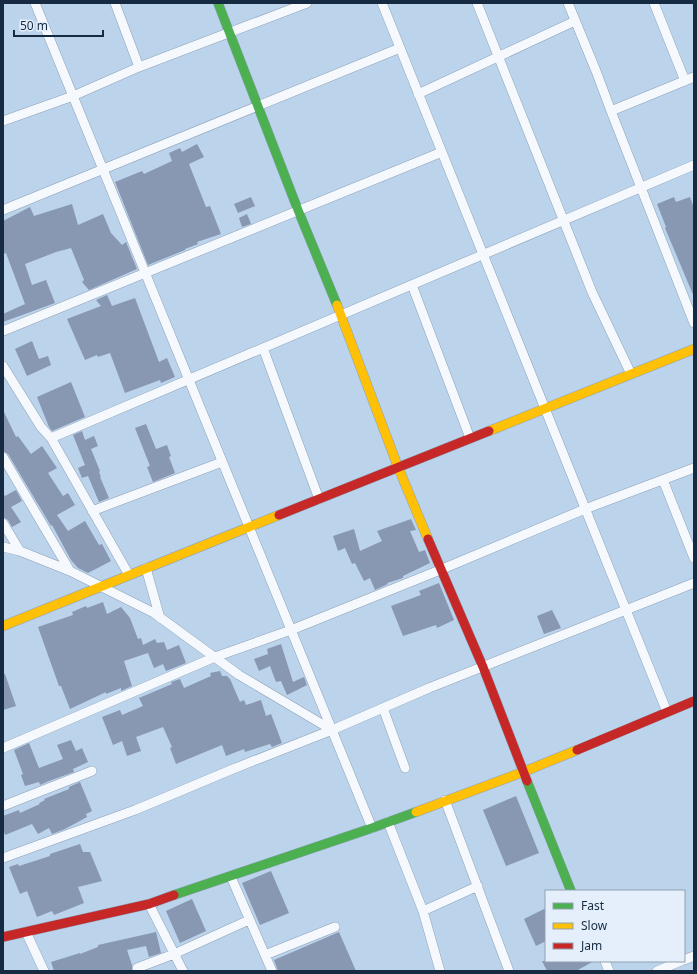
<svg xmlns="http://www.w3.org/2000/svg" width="697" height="974" viewBox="0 0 697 974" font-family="'Noto Sans',sans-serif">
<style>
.building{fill:#8897b2}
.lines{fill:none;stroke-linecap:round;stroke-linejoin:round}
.street-casing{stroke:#8da2b7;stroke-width:10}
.fast-casing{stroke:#8da2b7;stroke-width:10}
.slow-casing{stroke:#8da2b7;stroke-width:10}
.jam-casing{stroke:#8da2b7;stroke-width:10}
.street{stroke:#f5f8fc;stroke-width:9}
.fast{stroke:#4caf50;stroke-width:9}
.slow{stroke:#ffc107;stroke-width:9}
.jam{stroke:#c62828;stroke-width:9}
</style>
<rect width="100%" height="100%" fill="#bbd3eb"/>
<path class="building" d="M 197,144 L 204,157 L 189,164 L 206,207 L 210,206 L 221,234 L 197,242 L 198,244 L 185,249 L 185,250 L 148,265 L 115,182 L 142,171 L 144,174 L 172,161 L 169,153 L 180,148 L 182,152 Z
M 251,197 L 255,206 L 238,213 L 234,204 Z
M 674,197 L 676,202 L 690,197 L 694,208 L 694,297 L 665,228 L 666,227 L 657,204 Z
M 72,204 L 78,225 L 103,214 L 111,233 L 122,245 L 126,242 L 137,269 L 89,290 L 82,282 L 84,280 L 71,248 L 56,252 L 25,264 L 32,285 L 46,280 L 55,303 L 3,322 L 3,314 L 25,304 L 6,253 L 3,254 L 3,221 L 30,207 L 34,216 Z
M 247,214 L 251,224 L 242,227 L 239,218 Z
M 107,295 L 112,306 L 135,298 L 159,362 L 167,358 L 175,377 L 161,383 L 160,380 L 125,393 L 110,353 L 98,357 L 97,355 L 85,360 L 67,319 L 101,306 L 96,300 Z
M 32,341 L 39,359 L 48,356 L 51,365 L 27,376 L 15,349 Z
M 71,382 L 85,417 L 52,431 L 49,427 L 37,397 Z
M 3,410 L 16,437 L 18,436 L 31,454 L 42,446 L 57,468 L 48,473 L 63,496 L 68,493 L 75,505 L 57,515 L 68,531 L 85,521 L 99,545 L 102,544 L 111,561 L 88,573 L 78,568 L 71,560 L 52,525 L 51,526 L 8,454 L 3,451 Z
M 146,424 L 156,449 L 167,445 L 171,456 L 169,457 L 175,473 L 153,482 L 147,467 L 150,466 L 135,428 Z
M 82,431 L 85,440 L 94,436 L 98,446 L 91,449 L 100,471 L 99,472 L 101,477 L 100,477 L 109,498 L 99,502 L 88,476 L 82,478 L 78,468 L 85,465 L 73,435 Z
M 16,490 L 22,501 L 11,507 L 21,522 L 12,527 L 8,520 L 3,517 L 3,493 L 5,496 Z
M 411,519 L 416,530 L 410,531 L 419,552 L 425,550 L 430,563 L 403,576 L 403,578 L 387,583 L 388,584 L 375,590 L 370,578 L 364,581 L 355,563 L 352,564 L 345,548 L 338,551 L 333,536 L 354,529 L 360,551 L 382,541 L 377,531 Z
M 439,583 L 454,620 L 437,628 L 436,625 L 403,636 L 391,606 L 421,595 L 419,591 Z
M 103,602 L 107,614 L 121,607 L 130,618 L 138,639 L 141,638 L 143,645 L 155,639 L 157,643 L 164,642 L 167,650 L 179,645 L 186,663 L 166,671 L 163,664 L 154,668 L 148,653 L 124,661 L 132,686 L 121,691 L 121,688 L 106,694 L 106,692 L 70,709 L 61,686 L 59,686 L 38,627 L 73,615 L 72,612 L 86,606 L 87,608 Z
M 552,610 L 561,628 L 544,634 L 537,616 Z
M 281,644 L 293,682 L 304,677 L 307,685 L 287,695 L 281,681 L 276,682 L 270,666 L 259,671 L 254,659 L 268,654 L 267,649 Z
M 220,671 L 222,676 L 227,676 L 230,679 L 240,702 L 244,700 L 246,705 L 261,700 L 266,716 L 271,714 L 282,743 L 272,747 L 270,744 L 245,752 L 244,749 L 226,756 L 222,745 L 176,764 L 170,748 L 172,747 L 163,727 L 136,737 L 141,751 L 127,756 L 122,741 L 113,745 L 102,717 L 120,710 L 122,715 L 143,706 L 139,698 L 172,684 L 171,682 L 180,679 L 184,688 L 211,676 L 210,673 Z
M 3,674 L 5,674 L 16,706 L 3,710 Z
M 71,740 L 76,751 L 82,748 L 88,762 L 73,769 L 74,772 L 49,781 L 40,785 L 39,782 L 25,786 L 21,775 L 23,774 L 14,750 L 29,743 L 39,768 L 63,759 L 57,745 Z
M 80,782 L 92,811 L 86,814 L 87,817 L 65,829 L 52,834 L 49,828 L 38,834 L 32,824 L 5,835 L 3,829 L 3,816 L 19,810 L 20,813 L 40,804 L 39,803 L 45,800 L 44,799 L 69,789 L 69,787 Z
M 516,796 L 539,853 L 506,866 L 483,810 Z
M 80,844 L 83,852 L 90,852 L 102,881 L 78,887 L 84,903 L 54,915 L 52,911 L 37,917 L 27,891 L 20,894 L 9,867 L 18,864 L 19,866 L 50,856 L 50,854 Z
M 271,871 L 289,913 L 260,925 L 242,883 Z
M 192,899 L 206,931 L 180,943 L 166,911 Z
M 546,908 L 546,941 L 536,946 L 524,919 Z
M 156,932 L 161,953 L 149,957 L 146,946 L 127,950 L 132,965 L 132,971 L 54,971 L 51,962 L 80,953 L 80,954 L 98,947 L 98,945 Z
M 339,932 L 356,971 L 278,971 L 274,960 Z
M 542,961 L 594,961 L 576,971 L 547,971 Z"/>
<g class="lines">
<g class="street-casing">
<path id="street" d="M 35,3 L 372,828
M 115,3 L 139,67
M 382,3 L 667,712
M 477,3 L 592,292 L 631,374
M 568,3 L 596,71 L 611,111 L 694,323
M 654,3 L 685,81
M 418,94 L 575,21
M 611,111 L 694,77
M 3,121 L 73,96 L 139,67 L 307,3
M 3,210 L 400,48
M 412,285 L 470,438
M 3,331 L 442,152
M 263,348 L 319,499
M 3,366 L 41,427 L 51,438 L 129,575
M 51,438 L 694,165
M 3,457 L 70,571
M 663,480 L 694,558
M 92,511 L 222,462
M 3,523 L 20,551
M 3,547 L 20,551 L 70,571 L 154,613 L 239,675 L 332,730
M 146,568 L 160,618
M 383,708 L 405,768
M 3,748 L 215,657 L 291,630 L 440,570 L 585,509 L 694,468
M 445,800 L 509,971
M 3,806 L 92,771
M 388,822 L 423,911 L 440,971
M 3,858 L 135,810 L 233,769 L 332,730 L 429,688 L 694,583
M 231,877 L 272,971
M 149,904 L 183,971
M 423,911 L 478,886
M 26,932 L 44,971
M 265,955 L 335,927
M 684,960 L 694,956
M 605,961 L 609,971
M 137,968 L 174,954 L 249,920
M 657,971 L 681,961"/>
</g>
<g class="fast-casing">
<path id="fast" d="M 218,3 L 298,210 L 337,305
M 527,781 L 571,891
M 174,895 L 372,828 L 416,812"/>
</g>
<g class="slow-casing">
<path id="slow" d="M 337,305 L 398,467 L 428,539
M 489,431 L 694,349
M 3,626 L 279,515
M 416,812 L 523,772 L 577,750"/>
</g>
<g class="jam-casing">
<path id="jam" d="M 279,515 L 489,431
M 428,539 L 483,667 L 527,781
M 577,750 L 694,701
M 3,937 L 149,904 L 174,895"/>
</g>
<use href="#street" class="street"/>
<use href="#fast" class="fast"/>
<use href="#slow" class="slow"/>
<use href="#jam" class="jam"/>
</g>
<rect width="697" height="974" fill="none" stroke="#162b41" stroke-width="8"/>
<rect x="545" y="890" width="140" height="72" fill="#e4effb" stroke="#92a1b1"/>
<rect x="553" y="903" width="20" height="6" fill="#4caf50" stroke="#92a1b1"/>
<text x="581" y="910" font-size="12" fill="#162b41">Fast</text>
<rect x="553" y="923" width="20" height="6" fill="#ffc107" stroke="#92a1b1"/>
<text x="581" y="930" font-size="12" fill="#162b41">Slow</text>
<rect x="553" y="943" width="20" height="6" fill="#c62828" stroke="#92a1b1"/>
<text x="581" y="950" font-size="12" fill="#162b41">Jam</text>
<path d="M14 30v6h89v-6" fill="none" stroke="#162b41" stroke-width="2"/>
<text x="20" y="30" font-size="12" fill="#162b41" stroke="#e4effb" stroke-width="3" paint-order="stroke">50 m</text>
</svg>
